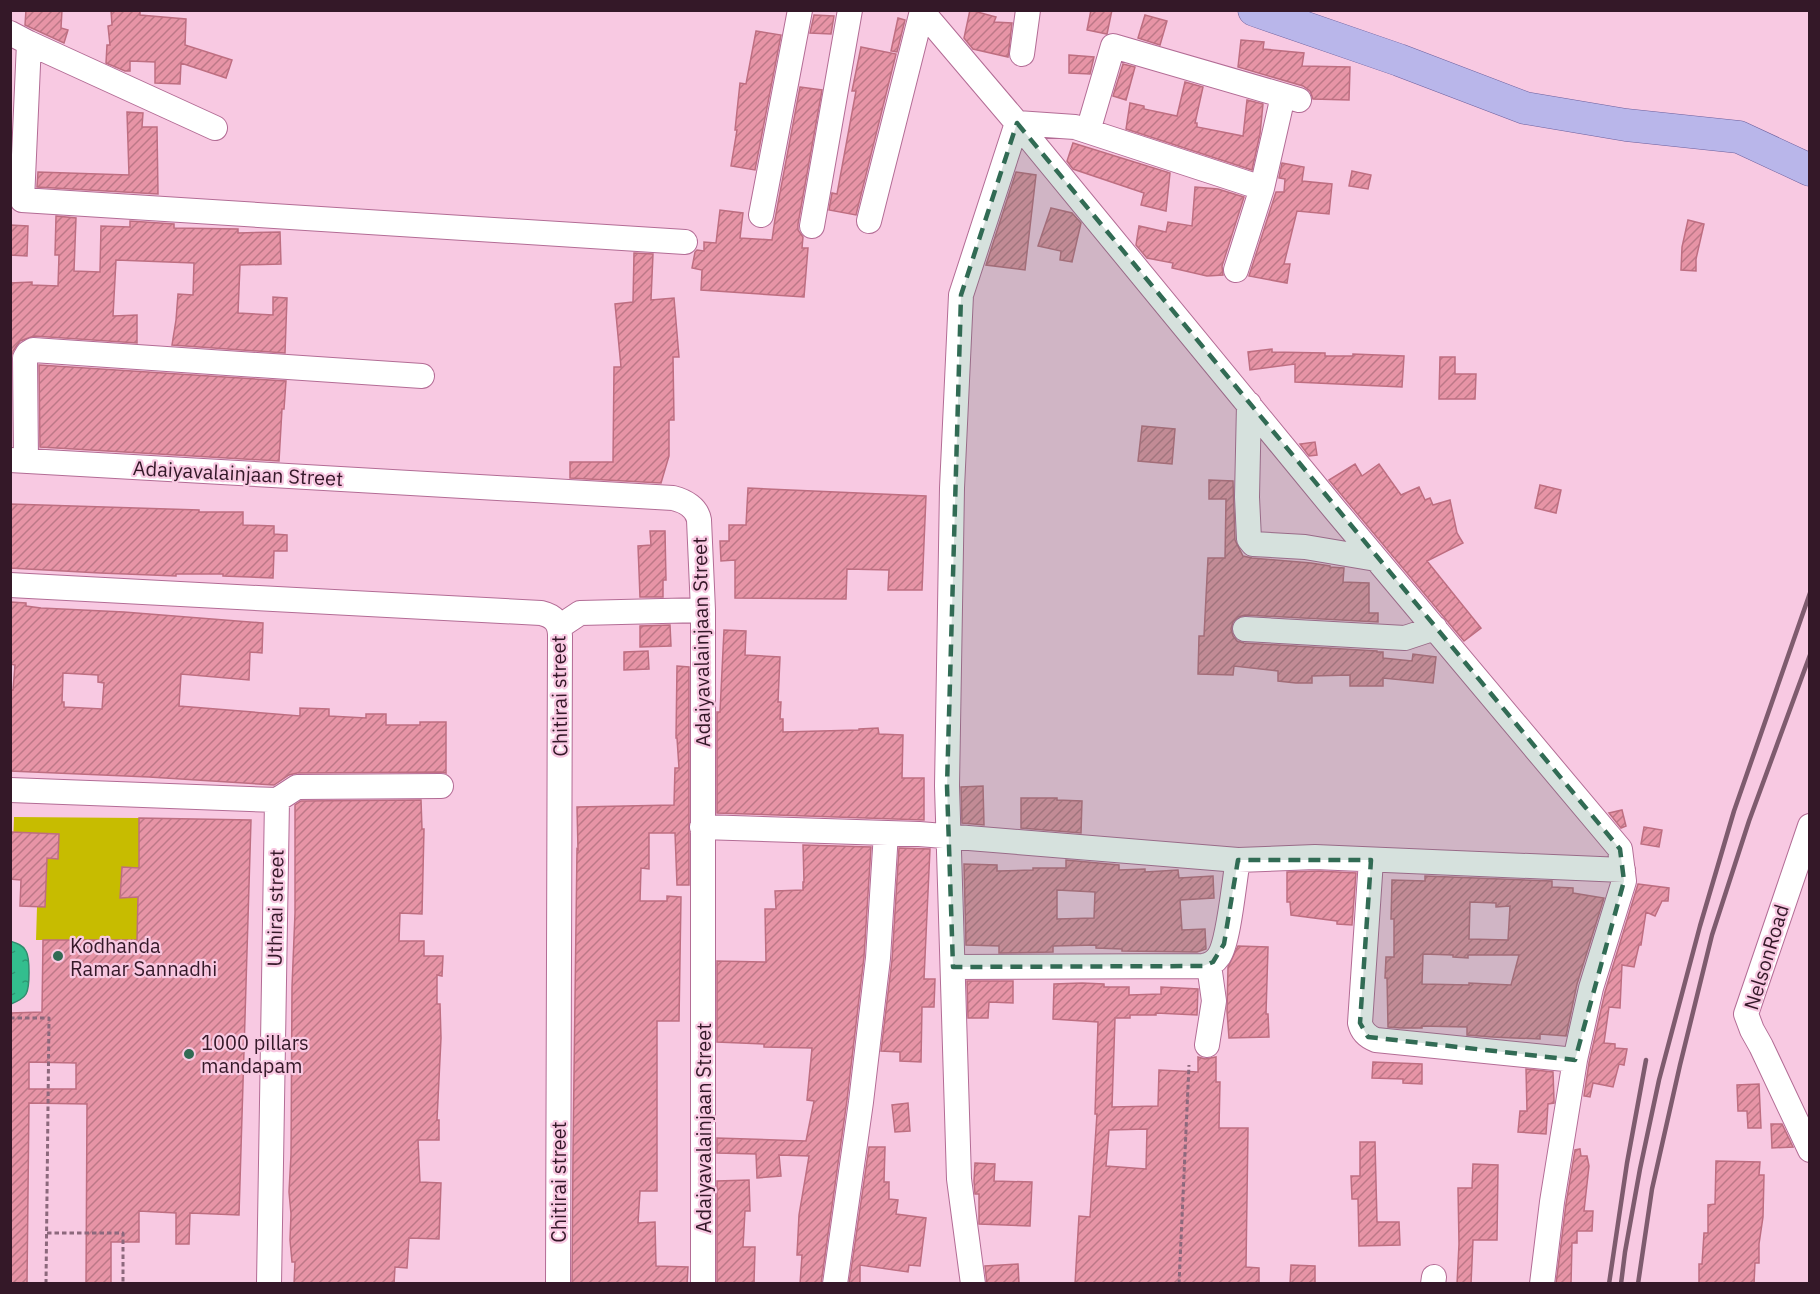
<svg xmlns="http://www.w3.org/2000/svg" width="1820" height="1294" viewBox="0 0 1820 1294" font-family="'IBM Plex Sans',sans-serif">
<style>
.grass{fill:#c7bc00}
.water{fill:url(#water-ripples);stroke:#338c6f;stroke-width:1.5}
.building{fill:url(#building-hatch);stroke:#be6e81;stroke-width:1.5;fill-rule:evenodd}
.lines{fill:none;stroke-linecap:round;stroke-linejoin:round}
.minor-casing{stroke:#b36c95;stroke-width:26}
.major-casing{stroke:#6d609d;stroke-width:33}
.path{stroke:#8c687c;stroke-width:3;stroke-dasharray:4.5 3;stroke-linecap:butt}
.minor{stroke:#fff;stroke-width:24}
.major{stroke:#b9b6ea;stroke-width:32}
.rail{stroke:#7e5b6e;stroke-width:4.5}
.marked{fill:#316b54;fill-opacity:0.2;stroke:#316b54;stroke-width:4.5;stroke-dasharray:12 8;stroke-linejoin:round}
.poi-dot{fill:#316b54;stroke:#f8c9e2;stroke-width:2}
.labels{text-anchor:middle;dominant-baseline:central;stroke-width:4.5;stroke-linejoin:round;paint-order:stroke}
.street-label{font-size:20px;fill:#341828;stroke:#f8c9e2}
.poi-label{font-size:20px;fill:#341828;stroke:#f8c9e2;text-anchor:start}
</style>
<defs>
<pattern id="water-ripples" width="26" height="14" patternUnits="userSpaceOnUse" patternTransform="scale(1.5)"><rect width="26" height="14" fill="#33be8e"/><path d="M2 4q2-2 4 0t4 0M15 11q2-2 4 0t4 0" fill="none" stroke="#2c9974"/></pattern>
<pattern id="building-hatch" width="6" height="6" patternUnits="userSpaceOnUse" patternTransform="scale(1.5)"><rect width="6" height="6" fill="#e794a6"/><path d="M-1 1l2-2M0 6l6-6M5 7l2-2" fill="none" stroke="#bc7887"/></pattern>
</defs>
<rect width="100%" height="100%" fill="#f8c9e2"/>
<path class="grass" d="M 14,817 L 139,818 L 139,868 L 122,868 L 120,897 L 138,897 L 131,1211 L 112,940 L 36,940 L 37,907 L 45,907 L 47,858 L 58,859 L 59,834 L 38,833 L 37,847 L 13,846 Z"/>
<path class="water" d="M 10,941 C 16,943 23,945 26,951 C 30,958 30,987 26,994 C 23,999 16,1002 11,1004 Z"/>
<path class="building" d="M 26,10 L 62,10 L 61,28 L 68,30 L 64,43 L 25,25 Z
M 111,10 L 140,10 L 140,15 L 186,19 L 185,45 L 232,60 L 226,78 L 181,63 L 180,84 L 155,83 L 155,62 L 130,61 L 130,71 L 125,71 L 106,63 L 107,45 L 110,45 L 108,26 L 112,25 Z
M 970,10 L 996,17 L 994,22 L 1012,23 L 1008,57 L 973,49 L 964,38 Z
M 1091,10 L 1112,10 L 1107,34 L 1087,30 Z
M 814,15 L 834,16 L 831,34 L 810,33 Z
M 1145,15 L 1167,21 L 1160,45 L 1138,38 Z
M 898,18 L 905,20 L 897,52 L 891,51 Z
M 756,31 L 781,35 L 755,170 L 731,166 L 737,130 L 735,130 L 740,83 L 746,84 Z
M 1241,40 L 1264,42 L 1263,49 L 1304,53 L 1302,66 L 1350,67 L 1349,100 L 1313,99 L 1310,91 L 1303,86 L 1238,67 Z
M 861,47 L 896,54 L 856,215 L 829,210 L 832,193 L 837,194 L 856,91 L 852,91 Z
M 1069,55 L 1094,57 L 1090,74 L 1069,73 Z
M 1123,64 L 1135,67 L 1126,100 L 1113,96 Z
M 1185,82 L 1203,87 L 1195,123 L 1197,123 L 1197,127 L 1243,136 L 1247,100 L 1263,104 L 1260,134 L 1252,170 L 1126,129 L 1130,103 L 1144,106 L 1144,109 L 1177,116 Z
M 800,87 L 822,90 L 798,224 L 798,230 L 803,237 L 802,248 L 808,248 L 804,297 L 701,290 L 702,270 L 692,268 L 695,252 L 697,250 L 704,251 L 704,242 L 716,243 L 720,210 L 743,213 L 740,238 L 772,240 L 775,219 Z
M 127,112 L 143,113 L 142,127 L 157,127 L 158,194 L 37,187 L 38,172 L 129,175 Z
M 1073,143 L 1170,173 L 1166,211 L 1141,205 L 1144,193 L 1073,169 L 1067,161 Z
M 1282,163 L 1304,167 L 1302,181 L 1332,184 L 1329,214 L 1297,211 L 1284,264 L 1290,264 L 1287,283 L 1249,276 L 1276,192 L 1284,192 L 1285,179 L 1279,178 Z
M 1352,171 L 1371,175 L 1368,189 L 1349,186 Z
M 1016,172 L 1036,175 L 1025,270 L 986,265 Z
M 1195,187 L 1218,189 L 1244,197 L 1222,266 L 1223,275 L 1207,276 L 1172,268 L 1173,263 L 1147,258 L 1136,245 L 1139,226 L 1166,232 L 1168,222 L 1192,226 Z
M 1051,208 L 1072,213 L 1081,223 L 1072,262 L 1060,260 L 1061,251 L 1038,246 Z
M 56,216 L 76,218 L 74,271 L 100,272 L 101,226 L 130,227 L 130,221 L 174,224 L 174,228 L 238,229 L 238,233 L 280,232 L 281,264 L 240,265 L 238,313 L 273,315 L 273,297 L 287,298 L 285,353 L 172,345 L 176,320 L 178,294 L 193,295 L 194,263 L 116,260 L 113,316 L 137,315 L 137,343 L 34,336 L 20,341 L 13,351 L 11,358 L 10,444 L 10,283 L 32,282 L 32,285 L 58,286 L 59,255 L 55,255 Z
M 1688,220 L 1704,224 L 1696,259 L 1696,271 L 1681,270 L 1682,247 Z
M 10,225 L 28,226 L 27,256 L 10,255 Z
M 634,253 L 653,254 L 651,300 L 674,298 L 679,357 L 673,357 L 674,420 L 669,420 L 669,456 L 661,483 L 570,478 L 570,462 L 613,462 L 614,367 L 621,367 L 615,304 L 633,302 Z
M 1272,349 L 1272,352 L 1325,353 L 1325,356 L 1353,356 L 1353,354 L 1404,356 L 1402,387 L 1295,382 L 1295,364 L 1250,370 L 1248,352 Z
M 1440,357 L 1455,357 L 1455,374 L 1476,374 L 1475,399 L 1439,399 Z
M 39,365 L 286,381 L 284,409 L 282,409 L 279,461 L 40,447 Z
M 1142,426 L 1175,429 L 1172,464 L 1138,461 Z
M 1315,442 L 1317,455 L 1309,456 L 1300,444 Z
M 1355,464 L 1362,476 L 1379,464 L 1401,495 L 1419,487 L 1425,500 L 1430,498 L 1433,505 L 1450,500 L 1457,533 L 1463,543 L 1427,561 L 1481,628 L 1464,641 L 1329,480 Z
M 1209,480 L 1233,481 L 1235,540 L 1243,556 L 1252,558 L 1311,563 L 1330,566 L 1330,567 L 1344,568 L 1343,582 L 1369,583 L 1369,613 L 1378,613 L 1378,622 L 1245,615 L 1238,617 L 1233,622 L 1231,629 L 1233,636 L 1237,641 L 1244,643 L 1377,651 L 1377,652 L 1383,652 L 1383,658 L 1412,661 L 1413,654 L 1436,657 L 1433,683 L 1383,678 L 1383,686 L 1350,686 L 1350,675 L 1312,676 L 1312,683 L 1296,683 L 1278,681 L 1278,671 L 1234,666 L 1233,675 L 1198,674 L 1199,636 L 1204,636 L 1208,558 L 1225,558 L 1226,499 L 1209,499 Z
M 1540,485 L 1561,490 L 1556,513 L 1535,508 Z
M 748,488 L 926,496 L 922,590 L 888,590 L 889,570 L 847,569 L 846,599 L 735,598 L 735,560 L 721,561 L 720,541 L 729,541 L 729,525 L 746,525 Z
M 10,504 L 199,510 L 199,512 L 243,512 L 243,525 L 274,526 L 274,534 L 287,535 L 287,551 L 274,551 L 273,578 L 223,576 L 223,574 L 176,574 L 176,576 L 100,573 L 10,568 Z
M 650,531 L 665,531 L 666,580 L 663,580 L 663,597 L 640,597 L 638,546 L 651,545 Z
M 10,602 L 26,603 L 26,606 L 41,608 L 124,612 L 263,623 L 262,653 L 250,652 L 249,680 L 181,674 L 179,706 L 300,716 L 300,708 L 329,709 L 329,716 L 366,718 L 366,714 L 386,714 L 386,725 L 420,725 L 420,722 L 446,722 L 446,773 L 441,772 L 297,773 L 289,775 L 274,785 L 149,777 L 10,771 L 10,690 L 13,690 L 15,665 L 10,664 ZM 63,673 L 98,675 L 98,682 L 104,683 L 102,709 L 64,707 L 64,702 L 62,702 Z
M 670,625 L 671,646 L 640,647 L 640,626 Z
M 724,630 L 746,631 L 745,655 L 780,657 L 778,702 L 781,702 L 780,719 L 783,719 L 783,732 L 859,730 L 859,729 L 878,728 L 879,734 L 903,735 L 902,778 L 924,778 L 924,820 L 717,813 L 717,712 L 720,712 Z
M 648,651 L 649,669 L 624,670 L 624,652 Z
M 677,666 L 689,667 L 689,885 L 677,885 L 675,833 L 649,833 L 649,869 L 641,868 L 640,901 L 667,901 L 667,896 L 681,897 L 679,1021 L 657,1021 L 657,1191 L 640,1191 L 638,1223 L 655,1222 L 656,1266 L 688,1267 L 687,1284 L 572,1284 L 573,1150 L 577,849 L 578,850 L 577,807 L 674,805 L 675,768 L 679,768 L 677,738 L 676,738 Z
M 983,786 L 984,825 L 962,823 L 961,787 Z
M 1021,798 L 1057,798 L 1057,800 L 1082,801 L 1081,833 L 1021,828 Z
M 421,800 L 422,829 L 424,829 L 422,914 L 400,913 L 399,941 L 424,941 L 424,956 L 443,956 L 442,976 L 437,975 L 437,1004 L 440,1004 L 441,1038 L 437,1120 L 439,1120 L 439,1140 L 418,1140 L 420,1182 L 441,1183 L 439,1239 L 409,1238 L 407,1268 L 395,1267 L 394,1284 L 294,1284 L 295,1262 L 292,1262 L 290,1240 L 291,1214 L 289,1192 L 291,1155 L 292,987 L 295,913 L 295,805 L 301,801 Z
M 1622,810 L 1626,826 L 1621,828 L 1609,813 Z
M 139,818 L 251,820 L 239,1215 L 190,1213 L 189,1244 L 176,1244 L 176,1213 L 139,1211 L 139,1242 L 111,1242 L 111,1284 L 86,1284 L 87,1104 L 29,1103 L 27,1284 L 10,1284 L 10,1013 L 42,1012 L 43,940 L 137,940 L 138,897 L 120,898 L 122,867 L 139,868 ZM 29,1062 L 76,1063 L 76,1089 L 29,1089 Z
M 1644,827 L 1662,830 L 1659,847 L 1641,844 Z
M 10,832 L 59,834 L 58,859 L 47,858 L 45,907 L 20,906 L 21,880 L 10,879 Z
M 803,845 L 871,847 L 864,957 L 847,1100 L 821,1284 L 800,1284 L 802,1255 L 797,1255 L 799,1215 L 809,1156 L 779,1155 L 781,1176 L 757,1178 L 756,1154 L 717,1153 L 717,1138 L 806,1141 L 814,1101 L 807,1100 L 812,1048 L 764,1047 L 764,1044 L 717,1042 L 717,961 L 766,962 L 765,909 L 776,909 L 775,891 L 803,890 L 803,882 L 804,882 Z
M 899,848 L 930,849 L 924,979 L 935,979 L 934,1007 L 922,1007 L 921,1062 L 900,1061 L 900,1052 L 881,1051 L 892,960 Z
M 1066,860 L 1119,865 L 1119,870 L 1145,869 L 1145,872 L 1178,870 L 1179,878 L 1213,876 L 1214,898 L 1180,900 L 1182,930 L 1205,929 L 1206,949 L 1197,952 L 1122,951 L 1122,949 L 1096,948 L 1096,945 L 1053,946 L 1053,952 L 999,953 L 999,946 L 966,945 L 964,864 L 997,865 L 997,871 L 1033,870 L 1033,868 L 1066,868 ZM 1057,890 L 1095,892 L 1094,918 L 1057,919 Z
M 1319,871 L 1356,873 L 1352,925 L 1337,924 L 1337,921 L 1291,915 L 1290,902 L 1287,902 L 1287,872 Z
M 1425,876 L 1552,881 L 1552,887 L 1573,888 L 1573,893 L 1604,898 L 1577,984 L 1566,1036 L 1540,1034 L 1540,1039 L 1492,1037 L 1467,1035 L 1467,1027 L 1422,1026 L 1422,1028 L 1401,1028 L 1388,1027 L 1387,978 L 1385,978 L 1386,957 L 1394,957 L 1394,919 L 1391,919 L 1392,880 L 1425,881 ZM 1470,902 L 1496,903 L 1496,907 L 1510,906 L 1508,940 L 1469,939 ZM 1423,954 L 1453,955 L 1453,957 L 1468,958 L 1468,955 L 1519,955 L 1511,985 L 1469,983 L 1469,985 L 1422,984 Z
M 1638,884 L 1669,888 L 1668,901 L 1662,901 L 1655,916 L 1646,912 L 1641,945 L 1639,945 L 1634,967 L 1622,965 L 1620,1008 L 1609,1007 L 1604,1043 L 1615,1044 L 1615,1048 L 1627,1049 L 1624,1065 L 1619,1064 L 1613,1087 L 1593,1083 L 1590,1097 L 1584,1096 L 1589,1063 L 1605,992 Z
M 1238,946 L 1268,947 L 1266,1014 L 1268,1014 L 1269,1037 L 1229,1038 L 1227,1011 L 1228,967 Z
M 967,981 L 1013,981 L 1013,1003 L 989,1002 L 988,1018 L 968,1018 Z
M 1082,983 L 1104,984 L 1104,987 L 1129,987 L 1129,995 L 1161,994 L 1161,987 L 1198,989 L 1197,1015 L 1156,1013 L 1156,1015 L 1130,1015 L 1130,1018 L 1115,1018 L 1112,1107 L 1158,1106 L 1159,1070 L 1198,1072 L 1198,1057 L 1205,1059 L 1216,1057 L 1216,1082 L 1220,1082 L 1219,1128 L 1248,1128 L 1246,1267 L 1259,1268 L 1259,1284 L 1075,1284 L 1079,1216 L 1090,1217 L 1097,1114 L 1095,1114 L 1098,1022 L 1053,1019 L 1054,984 ZM 1147,1129 L 1146,1169 L 1106,1166 L 1109,1130 Z
M 1373,1062 L 1422,1064 L 1422,1084 L 1403,1083 L 1403,1079 L 1372,1078 Z
M 1526,1069 L 1553,1072 L 1554,1100 L 1554,1103 L 1548,1104 L 1546,1134 L 1518,1132 L 1520,1111 L 1527,1111 Z
M 1759,1084 L 1761,1128 L 1748,1128 L 1747,1111 L 1738,1111 L 1737,1085 Z
M 908,1103 L 910,1131 L 895,1132 L 892,1105 Z
M 1771,1124 L 1782,1124 L 1793,1147 L 1772,1148 Z
M 1360,1142 L 1375,1142 L 1377,1222 L 1399,1222 L 1400,1245 L 1359,1246 L 1358,1199 L 1352,1199 L 1351,1176 L 1360,1176 Z
M 869,1147 L 885,1147 L 884,1182 L 889,1182 L 889,1199 L 898,1200 L 896,1214 L 926,1218 L 920,1266 L 909,1265 L 908,1272 L 860,1265 L 860,1284 L 849,1284 Z
M 1580,1149 L 1581,1156 L 1587,1156 L 1589,1166 L 1584,1211 L 1593,1211 L 1592,1231 L 1577,1231 L 1577,1243 L 1572,1243 L 1571,1284 L 1556,1284 L 1566,1204 L 1575,1150 Z
M 1716,1161 L 1760,1162 L 1759,1175 L 1764,1175 L 1763,1217 L 1759,1244 L 1759,1263 L 1755,1263 L 1754,1284 L 1699,1284 L 1699,1264 L 1702,1264 L 1704,1233 L 1708,1233 L 1708,1205 L 1715,1204 Z
M 975,1163 L 995,1164 L 994,1181 L 1032,1182 L 1030,1226 L 979,1224 L 979,1194 L 975,1194 L 974,1181 Z
M 1473,1164 L 1498,1165 L 1497,1240 L 1473,1240 L 1471,1284 L 1457,1284 L 1459,1244 L 1458,1188 L 1472,1188 Z
M 749,1180 L 750,1211 L 745,1211 L 743,1247 L 755,1247 L 754,1284 L 717,1284 L 717,1181 Z
M 1018,1264 L 1019,1283 L 987,1284 L 985,1266 Z
M 1291,1265 L 1315,1266 L 1315,1284 L 1290,1284 Z"/>
<g class="lines">
<g class="minor-casing">
<path id="minor" d="M 921,10 L 1017,123 L 1336,511 L 1620,849 L 1624,881 L 1591,988 L 1575,1060 L 1552,1202 L 1542,1284
M 10,33 L 29,43 L 215,128
M 29,43 L 22,200 L 685,242
M 1022,54 L 1028,10
M 1088,131 L 1113,46 L 1299,100
M 761,215 L 800,10
M 869,221 L 922,11
M 812,226 L 850,10
M 1236,270 L 1262,188 L 1283,96
M 1249,404 L 1247,497 L 1249,539 L 1253,544 L 1305,547 L 1376,559
M 10,460 L 673,498 C 685,501 697,508 699,520 L 703,610 L 703,1284
M 26,461 L 25,358 L 28,353 L 33,350 L 422,376
M 10,585 L 541,613 C 554,616 560,623 560,636 L 558,1284
M 559,627 L 580,613 L 703,610
M 1245,629 L 1405,638 L 1435,628
M 10,790 L 277,800
M 277,800 L 297,787 L 441,786
M 1810,826 L 1746,1014 L 1752,1030 L 1761,1046 L 1810,1150
M 702,827 L 919,834 L 1238,860
M 1371,860 L 1360,1023 C 1362,1032 1368,1037 1376,1040 L 1575,1060
M 953,967 L 1203,966 C 1210,965 1215,962 1219,956 C 1229,941 1234,881 1238,860 L 1315,857 L 1623,870
M 1207,1045 L 1214,1001 L 1209,965
M 269,1284 L 277,800
M 835,1284 L 861,1102 L 878,958 L 886,833
M 973,1284 L 959,1179 L 947,786 L 952,488 L 961,295 L 1017,123 L 1075,127 L 1262,188
M 1433,1284 L 1434,1277"/>
</g>
<g class="major-casing">
<path id="major" d="M 1254,10 L 1399,60 L 1525,108 L 1626,125 L 1739,137 L 1810,170"/>
</g>
<path class="path" d="M 10,1018 L 49,1018 L 46,1284
M 47,1233 L 123,1233 L 123,1284
M 1179,1284 L 1189,1065"/>
<use href="#minor" class="minor"/>
<use href="#major" class="major"/>
<path class="rail" d="M 1609,1284 L 1627,1163 L 1646,1060
M 1621,1284 L 1625,1252 L 1640,1169 L 1659,1080 L 1700,926 L 1734,811 L 1810,593
M 1638,1284 L 1652,1189 L 1680,1065 L 1712,935 L 1749,821 L 1810,655"/>
</g>
<path class="marked" d="M 1017,123 L 1620,849 L 1624,881 L 1575,1060 L 1368,1037 L 1360,1023 L 1371,860 L 1238,860 L 1224,944 L 1213,962 L 1203,966 L 953,967 L 947,786 L 961,295 Z"/>
<g class="poi-dot">
<circle cx="58" cy="956" r="6"/>
<circle cx="189" cy="1054" r="6"/>
</g>
<g class="labels">
<g class="street-label">
<text transform="translate(238 473) rotate(3)">Adaiyavalainjaan Street</text>
<text transform="translate(701 642) rotate(-91)">Adaiyavalainjaan Street</text>
<text transform="translate(559 696) rotate(-91)">Chitirai street</text>
<text transform="translate(275 908) rotate(-89)">Uthirai street</text>
<text transform="translate(1766 957) rotate(-73)">NelsonRoad</text>
<text transform="translate(703 1128) rotate(-90)">Adaiyavalainjaan Street</text>
<text transform="translate(558 1182) rotate(-90)">Chitirai street</text>
</g>
<g class="poi-label">
<text x="70" y="945">Kodhanda<tspan x="70" dy="23">Ramar Sannadhi</tspan></text>
<text x="201" y="1042">1000 pillars<tspan x="201" dy="23">mandapam</tspan></text>
</g>
</g>
<rect width="1820" height="1294" fill="none" stroke="#341828" stroke-width="24"/>
</svg>
